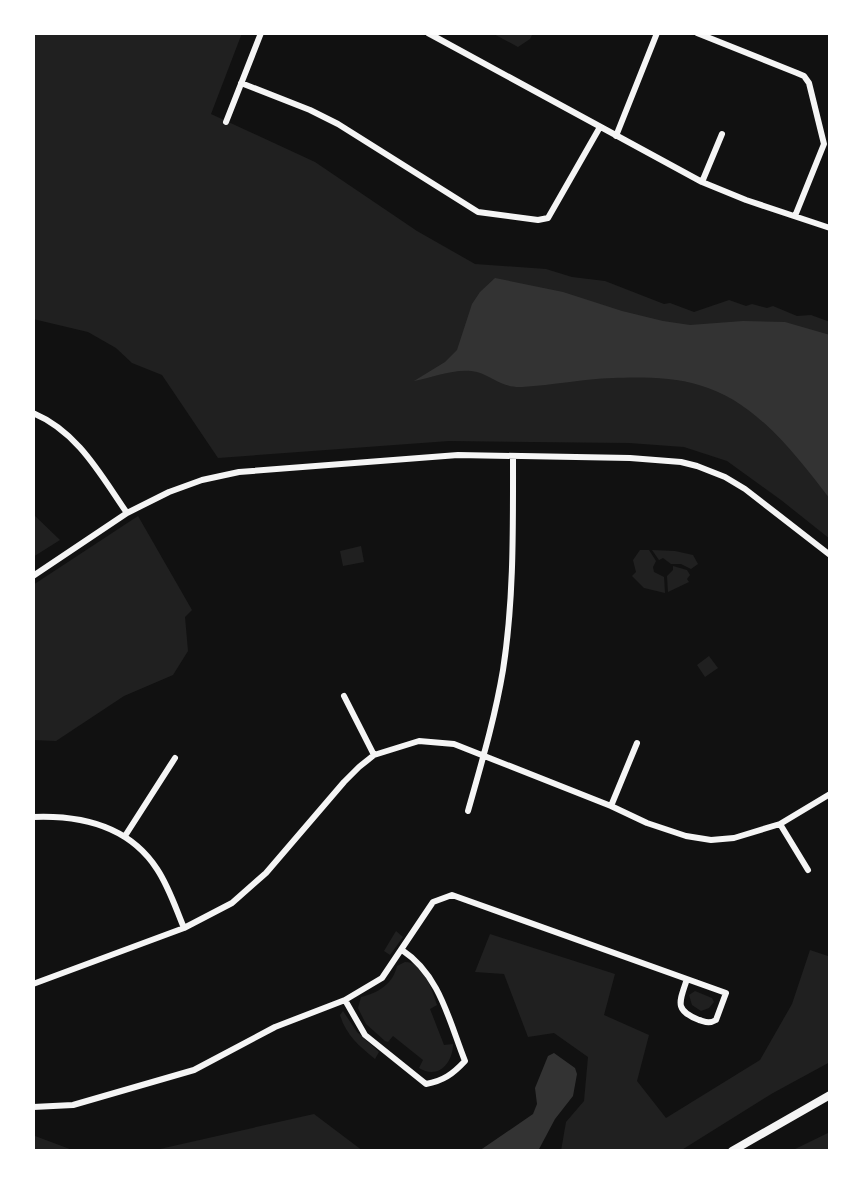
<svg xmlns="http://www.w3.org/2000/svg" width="863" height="1184" viewBox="0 0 863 1184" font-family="'Nunito Sans',sans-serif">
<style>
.green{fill:#202020}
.water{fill:#333}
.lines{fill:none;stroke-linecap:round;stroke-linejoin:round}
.minor{stroke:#f5f5f5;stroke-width:6}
.secondary{stroke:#f5f5f5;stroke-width:8}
</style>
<rect width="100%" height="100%" fill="#111"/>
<path class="green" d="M 33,33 L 242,33 L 211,114 L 315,162 L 417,231 L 475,264 L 546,269 L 572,277 L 605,281 L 664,304 L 670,303 L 694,312 L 729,300 L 746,306 L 752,304 L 767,308 L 773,306 L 797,316 L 811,315 L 830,322 L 830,539 L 781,500 L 727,461 L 684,447 L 629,443 L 449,441 L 218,458 L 162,375 L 132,363 L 116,348 L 88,332 L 33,319 Z
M 492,33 L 533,33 L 530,39 L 518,47 Z
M 33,514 L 60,540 L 33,557 Z
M 138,516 L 192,610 L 185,617 L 188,651 L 173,675 L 124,696 L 56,741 L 33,740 L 33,585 Z
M 361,546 L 364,562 L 343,566 L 340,551 Z
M 640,550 L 649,550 L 656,561 L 653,567 L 654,572 L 664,577 L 665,593 L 644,588 L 632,576 L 636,572 L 633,560 Z
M 652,550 L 675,551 L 693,555 L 698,564 L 691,569 L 681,564 L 671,564 L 663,558 L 659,560 Z
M 673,566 L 687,570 L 690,575 L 687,579 L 689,582 L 668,592 L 667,576 L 673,570 Z
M 709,656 L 718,668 L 705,677 L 697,665 Z
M 396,931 L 403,937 L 390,955 L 384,951 Z
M 490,934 L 615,974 L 604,1015 L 649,1035 L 637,1081 L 666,1118 L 760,1060 L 792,1004 L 810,950 L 828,956 L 830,954 L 830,1062 L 773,1093 L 680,1151 L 561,1151 L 566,1122 L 584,1101 L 588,1057 L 554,1033 L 528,1037 L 504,974 L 475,972 Z
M 405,962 C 424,962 432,990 437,1005 L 430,1009 L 444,1045 L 453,1044 C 453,1063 438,1080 419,1068 L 423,1060 L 393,1036 L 388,1042 L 385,1041 L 366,1024 L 358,1008 L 361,997 C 378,993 393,984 397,966 Z
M 695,991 L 712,998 L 714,1002 L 709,1008 L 701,1011 L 692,1005 L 689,995 Z
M 343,1011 L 357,1032 L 379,1052 L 375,1059 C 359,1046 346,1035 340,1015 Z
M 314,1114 L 363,1151 L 151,1151 Z
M 830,1132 L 830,1151 L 791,1151 Z
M 35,1136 L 75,1151 L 33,1151 Z"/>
<path class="water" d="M 495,278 L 563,292 L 622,311 L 663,321 L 690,325 L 743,321 L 785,322 L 830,335 L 830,499 C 795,454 756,401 699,385 C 674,377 639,377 613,378 C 583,379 553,385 522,387 C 502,388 494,377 477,372 C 458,367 433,377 414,381 L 445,362 L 457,350 L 472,304 L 480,292 Z
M 554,1053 L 575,1068 L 577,1074 L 573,1096 L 555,1119 L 538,1151 L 479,1151 L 533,1114 L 537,1104 L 535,1088 L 548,1056 Z"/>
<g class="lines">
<path class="minor" d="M 428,33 L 702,182 L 746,200 L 830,228
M 697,33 L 797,73 L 804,76 L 809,83 L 824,144 L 795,216
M 241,83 L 310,110 L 338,124 L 478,212 L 538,220 L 548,218 L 600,127
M 226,122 L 261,33
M 616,136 L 657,33
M 702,182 L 722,134
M 33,413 C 78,432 100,474 127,513
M 33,576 L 127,513 L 169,492 L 202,480 L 239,472 L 458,455 L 630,458 L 681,462 L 697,466 L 725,477 L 745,489 L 830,555
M 344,696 L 374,755
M 611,806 L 637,743
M 468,811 C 481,765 495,718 503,670 C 514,600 513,527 513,456
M 33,817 C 82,815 129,826 157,869 C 169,887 176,909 184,928
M 780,824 L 808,870
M 125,836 L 175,758
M 33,984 L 184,928 L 232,903 L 266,873 L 344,782 L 359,767 L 374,755 L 419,741 L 454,744 L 611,806 L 647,823 L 686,836 L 711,840 L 734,838 L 780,824 L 830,794
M 345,1000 L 365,1035 L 426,1084 C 443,1081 453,1074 465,1061 C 449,1021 440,975 402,950
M 33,1107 L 73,1105 L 194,1070 L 275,1027 L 345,1000 L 382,978 L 433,902 L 452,895 L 726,993 L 716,1020 C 709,1024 706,1022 699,1020 C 673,1010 680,1001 687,979"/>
<path class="secondary" d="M 732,1151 L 830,1095"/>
</g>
<rect width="863" height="1184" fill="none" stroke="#ffffff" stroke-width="70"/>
</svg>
